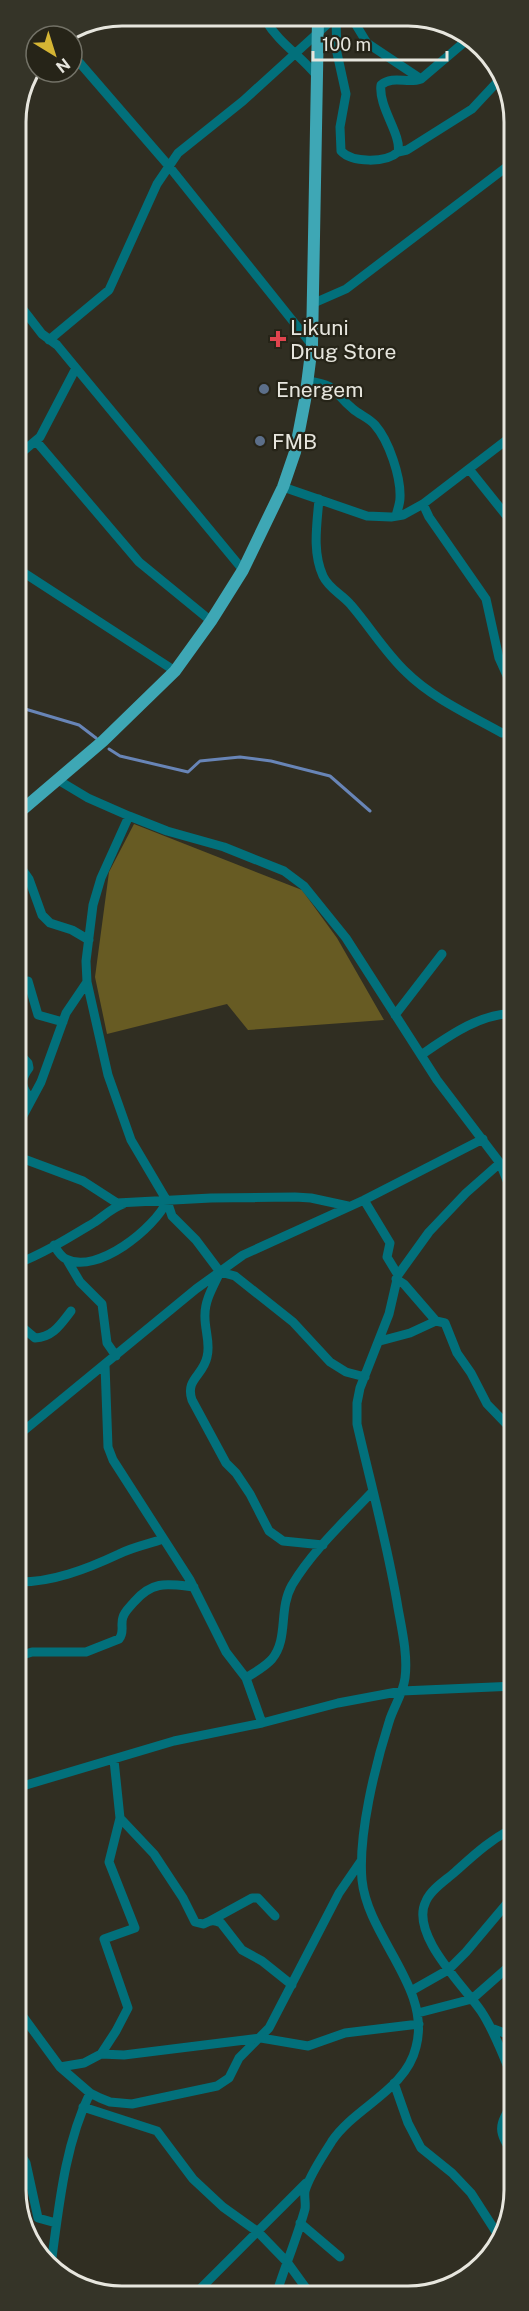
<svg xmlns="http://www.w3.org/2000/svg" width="529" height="2311" viewBox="0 0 529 2311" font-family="'Public Sans',sans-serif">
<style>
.forest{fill:#675b23}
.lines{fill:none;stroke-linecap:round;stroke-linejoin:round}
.stream{stroke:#6885b7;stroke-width:3}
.minor{stroke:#02707b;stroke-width:9}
.major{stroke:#3ea7b5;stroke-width:12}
.health-dot{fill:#e0444e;stroke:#262418;stroke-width:2}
.service-dot{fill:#5c6f8a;stroke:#262418;stroke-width:2}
.labels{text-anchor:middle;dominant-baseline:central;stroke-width:4.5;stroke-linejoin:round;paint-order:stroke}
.poi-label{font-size:21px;fill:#e7e6de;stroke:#262418;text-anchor:start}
.rim{fill:none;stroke:#e7e6de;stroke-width:3}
</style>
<rect width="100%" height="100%" fill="#302e22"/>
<path class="forest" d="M 134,824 L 302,890 L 337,938 L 384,1020 L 248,1030 L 227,1004 L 107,1034 L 95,977 L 109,872 Z"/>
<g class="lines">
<path class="stream" d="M 15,706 L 79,725 L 96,738
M 109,749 L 120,756 L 188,772 L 200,761 L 240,757 L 271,761 L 330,776 L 370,811"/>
<path class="minor" d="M 336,20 L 337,53 L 346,94 L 340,127 L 341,151 C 352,163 386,163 398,152 C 402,135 378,107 381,85 C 393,75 408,84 421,79 L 468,39
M 353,20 L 367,43 L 421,79
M 266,21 C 279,43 301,56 317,76
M 65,36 L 87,23
M 72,54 L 168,165 L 312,345
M 398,152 L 407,150 L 472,109 L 500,79
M 15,299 L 42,334 L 57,345 L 243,570
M 314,303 L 346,289 L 513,162
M 49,340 L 109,290 L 157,184 L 178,153 L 243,101 L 332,20
M 308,381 C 340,386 331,391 353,409 C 360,415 369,418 375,425 C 389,441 401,477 400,498 C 400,504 397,511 396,516
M 36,441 L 139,562 L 211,621
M 15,458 L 40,437 L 76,368
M 469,469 L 513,524
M 283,487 L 367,516 L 391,517 L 403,515 L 423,504 L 513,435
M 319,499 C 317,524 312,552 323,576 C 329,589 342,594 351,605 C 370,627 385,652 406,672 C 432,698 470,715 502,733
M 423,504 L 429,517 L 486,599 L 499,658 L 513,689
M 15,567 L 175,671
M 58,780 L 88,798 L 129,816 L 167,831 L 224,847 L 284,871 L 304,886 L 346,938 L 437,1080 L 500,1163 L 513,1195
M 129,816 L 101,878 L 93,905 L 86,961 L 87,982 L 108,1075 L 131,1140 L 167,1201 L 172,1216 L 196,1240 L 220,1272 L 235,1276 L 293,1322 L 330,1362 L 346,1372 L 365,1377
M 15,859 L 29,879 L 42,915 L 50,923 L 72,930 L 89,940
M 16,985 L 28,981 L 38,1015 L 63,1022
M 395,1015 L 442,954
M 16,1050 L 28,1063 L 29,1068 C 19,1081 22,1088 31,1099
M 421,1055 C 449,1036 477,1015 513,1013
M 16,1140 L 19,1123 L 41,1082 L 66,1013 L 87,982
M 16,1152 L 24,1159 L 83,1181 L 117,1203 L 211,1198 L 295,1197 L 311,1198 L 348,1206
M 364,1200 L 390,1243 L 387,1257 L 398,1275
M 54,1245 C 57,1250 60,1256 66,1259 C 97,1275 155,1228 167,1201
M 67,1260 L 80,1282 L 102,1304 L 107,1343 L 116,1356
M 16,1264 C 43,1254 70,1237 95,1222 C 105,1215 112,1208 123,1204
M 219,1274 C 213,1287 205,1300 205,1314 C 204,1329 211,1343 207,1357 C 203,1376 185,1379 192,1400 L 226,1463 L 236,1473 L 250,1494 L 269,1531 L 283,1541 L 323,1545
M 396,1279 L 404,1284 L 436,1321
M 16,1322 L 35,1338 C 53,1337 60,1325 71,1311
M 380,1341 L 410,1333 L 436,1321 L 445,1323 L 457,1353 L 471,1373 L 487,1404 L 514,1432
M 105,1365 L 108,1447 L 113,1460 L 190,1580 L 226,1652 L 246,1678 L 262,1723
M 16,1437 L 196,1289 L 243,1255 L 364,1200 L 483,1139
M 16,1582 C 51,1583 87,1569 119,1554 C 133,1547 149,1544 163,1539
M 16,1657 L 32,1652 L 86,1652 L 119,1639 C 125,1632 120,1625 123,1617 C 125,1611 130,1607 134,1602 C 153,1580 168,1584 194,1587
M 246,1678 C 255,1672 265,1667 272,1659 C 289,1638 278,1610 292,1585 C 313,1550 345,1521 373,1491
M 114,1760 L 120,1818 L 154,1854 L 183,1898 L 195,1922 L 203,1924 C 210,1921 213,1919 221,1923 L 242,1950 L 262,1961 L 292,1985
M 16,1788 L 174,1741 L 262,1723 L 338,1703 L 402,1691 L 514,1686
M 514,1828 C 491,1839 474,1855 455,1872 C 446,1880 431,1889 426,1901 C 409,1934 464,1986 481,2011 C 495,2032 504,2058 514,2082
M 210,1921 L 252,1898 L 258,1898 L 275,1916
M 411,1991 L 448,1970 L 466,1952 L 514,1895
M 16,2007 L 60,2067 L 90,2093 L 100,2098 L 110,2102 L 132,2104 L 217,2086 L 229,2078 L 239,2058 L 269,2028 L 339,1893 L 361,1861
M 418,2013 L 472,1999 L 514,1962
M 491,2028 L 507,2034 L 514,2033
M 101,2054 L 116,2031 L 128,2008 L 104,1939 L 135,1928 L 109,1862 L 120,1818
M 60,2067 L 84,2063 L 101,2054 L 124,2055 L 261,2038 L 308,2046 L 345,2033 L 419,2024
M 394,2083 L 408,2123 L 421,2148 L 452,2173 L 471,2193 L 498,2235
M 514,2102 C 496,2128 499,2131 514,2157
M 83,2107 L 157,2131 L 193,2179 L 223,2207 L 258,2232 L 287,2262 L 311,2295
M 16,2147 L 26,2163 L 38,2218 L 56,2223
M 300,2223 L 340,2257
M 51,2265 C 59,2207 64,2147 90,2093
M 195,2294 L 306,2183
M 276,2295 C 285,2266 297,2238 305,2209 C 306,2203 304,2197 305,2191 C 310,2174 323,2156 332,2141 C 355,2107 406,2090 416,2047 C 432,1988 368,1938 362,1880 C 358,1835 375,1766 389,1722 C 393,1708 403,1694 405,1678 C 408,1656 402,1630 398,1608 C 388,1546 371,1485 357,1424 L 357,1403 L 360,1388 L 389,1314 L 398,1275 L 429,1232 L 466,1193 L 500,1163"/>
<path class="major" d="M 15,816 L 103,741 L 175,671 L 211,621 L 243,570 L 283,487 L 295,452 L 305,400 L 312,345 L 318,20"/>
</g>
<path class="health-dot" d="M275 330h6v6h6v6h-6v6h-6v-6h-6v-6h6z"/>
<g class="service-dot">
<circle cx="264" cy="389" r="6"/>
<circle cx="260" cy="441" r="6"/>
</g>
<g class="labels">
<g class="poi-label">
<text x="290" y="327">Likuni<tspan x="290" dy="24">Drug Store</tspan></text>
<text x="276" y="389">Energem</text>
<text x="272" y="441">FMB</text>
</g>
</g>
<path d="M0 0H529V2311H0ZM122 26H408A96 96 0 0 1 504 122V2190A96 96 0 0 1 408 2286H122A96 96 0 0 1 26 2190V122A96 96 0 0 1 122 26Z" fill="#353428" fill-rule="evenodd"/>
<path class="rim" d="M122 26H408A96 96 0 0 1 504 122V2190A96 96 0 0 1 408 2286H122A96 96 0 0 1 26 2190V122A96 96 0 0 1 122 26Z"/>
<g transform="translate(54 54) rotate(142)"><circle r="28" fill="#262418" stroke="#737267" stroke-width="1.5"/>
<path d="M0-4.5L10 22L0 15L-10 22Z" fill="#d5b534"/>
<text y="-9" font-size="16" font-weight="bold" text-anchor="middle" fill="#e7e6de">N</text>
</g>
<path d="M313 51v9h134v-9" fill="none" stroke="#e7e6de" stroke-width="3"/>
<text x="322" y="51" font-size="18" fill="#e7e6de" stroke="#262418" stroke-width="4.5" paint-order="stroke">100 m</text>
</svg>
